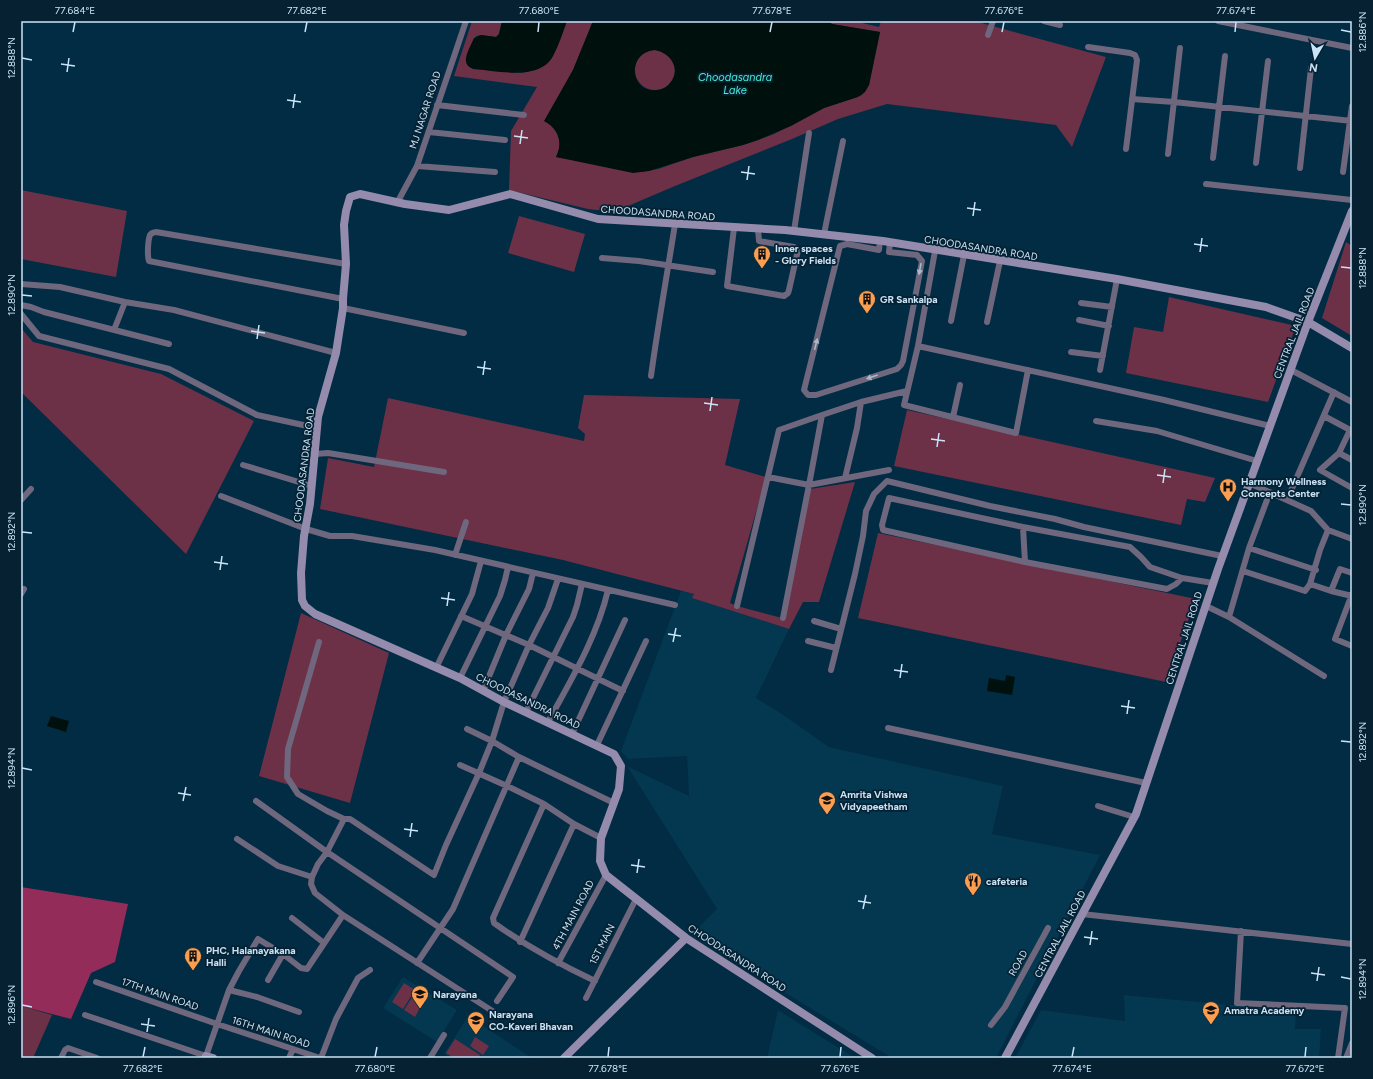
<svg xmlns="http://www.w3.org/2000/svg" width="1373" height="1079" viewBox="0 0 1373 1079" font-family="Figtree,sans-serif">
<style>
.built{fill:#043750}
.green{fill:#6c3147}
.forest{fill:#932c58}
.water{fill:#00110d;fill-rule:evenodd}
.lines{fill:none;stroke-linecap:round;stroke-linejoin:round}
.street{stroke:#6e677d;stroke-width:6}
.secondary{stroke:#958bad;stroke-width:8}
.oneway{fill:#aab8cc}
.ticks{fill:none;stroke:#cae4f7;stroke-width:1.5}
.labels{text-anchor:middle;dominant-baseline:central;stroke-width:3.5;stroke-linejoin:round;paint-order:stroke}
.street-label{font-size:10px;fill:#cae4f7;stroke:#052132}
.poi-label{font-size:10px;font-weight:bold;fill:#cae4f7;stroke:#052132;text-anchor:start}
.water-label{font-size:11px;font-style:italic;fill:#4aecd0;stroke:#052132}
.neatline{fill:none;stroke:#cae4f7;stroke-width:1.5}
.ticks-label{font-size:10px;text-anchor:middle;fill:#cae4f7}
</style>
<rect width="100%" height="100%" fill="#012c43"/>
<path class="built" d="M 681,591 L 694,594 L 692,598 L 789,629 L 756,698 L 782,714 L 829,747 L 1003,786 L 992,834 L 1100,855 L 996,1058 L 892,1058 L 691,935 L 717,909 L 627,766 L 689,796 L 687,756 L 628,759 L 621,751 Z
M 403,977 L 457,1010 L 437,1042 L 383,1008 Z
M 1124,995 L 1296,1011 L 1295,1029 L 1321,1029 L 1319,1058 L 1015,1058 L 1041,1010 L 1125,1021 Z
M 778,1010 L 855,1058 L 767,1058 Z
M 468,1016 L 532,1058 L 450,1058 L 444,1054 Z"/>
<path class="green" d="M 472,21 L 502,21 L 499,34 L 496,37 L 481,35 L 476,36 L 472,69 L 522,73 L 538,69 L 550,60 L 553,56 L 567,21 L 593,21 L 573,70 L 545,121 C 558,129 564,142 556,157 L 641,172 L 658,169 L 693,157 L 743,145 L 758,140 L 774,134 L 824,108 L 862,95 L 869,85 L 880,32 L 832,24 L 828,21 L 854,21 L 879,27 L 881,21 L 974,21 L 1106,57 L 1072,147 L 1056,125 L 887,104 L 838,119 L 792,139 L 675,186 L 628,206 L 624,213 L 588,209 L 509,190 L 511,131 L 537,87 L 454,76 Z
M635 70a20 20 0 1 1 40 0a20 20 0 1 1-40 0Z
M 21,190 L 127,211 L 116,277 L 21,259 Z
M 519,216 L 585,234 L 574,272 L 508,253 Z
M 1346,242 L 1352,246 L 1352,336 L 1322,318 Z
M 1169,297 L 1296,326 L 1268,402 L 1126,373 L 1134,327 L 1163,332 Z
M 21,328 L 33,342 L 161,374 L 254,421 L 186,554 L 21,392 Z
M 584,395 L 740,399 L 725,465 L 766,477 L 730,603 L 737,606 L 782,618 L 810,489 L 855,482 L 819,602 L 803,602 L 789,629 L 692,598 L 694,594 L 563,560 L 320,509 L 328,458 L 374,467 L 388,398 L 584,441 L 585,434 L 578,428 Z
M 907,410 L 1215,478 L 1205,502 L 1187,499 L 1181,525 L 894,466 Z
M 878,533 L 1196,599 L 1166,682 L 858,618 Z
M 301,613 L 389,653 L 350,803 L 259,776 Z
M 404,983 L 415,990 L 403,1009 L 392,1002 Z
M 416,991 L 426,997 L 415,1017 L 404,1010 Z
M 21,1006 L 52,1015 L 33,1058 L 21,1058 Z
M 475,1037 L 489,1046 L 483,1055 L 470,1046 Z
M 455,1039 L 480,1055 L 478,1058 L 454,1058 L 446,1053 Z"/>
<path class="forest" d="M 21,887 L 128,904 L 115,962 L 91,973 L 71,1019 L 21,1006 Z"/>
<path class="water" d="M 502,21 L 567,21 C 563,32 559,45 553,56 C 540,81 498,71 474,69 C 458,65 470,48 474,38 L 481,35 L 496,37 L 499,34 Z
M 593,21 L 828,21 L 832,24 L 880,32 L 869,85 L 865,92 L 858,97 L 824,108 L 791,126 L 758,140 L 743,145 L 693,157 L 649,171 L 633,173 L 556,157 C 563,143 559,129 544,121 L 573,70 ZM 654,50 C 670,52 682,69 670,83 C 667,87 662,90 657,90 C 631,94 625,54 654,50 Z
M 1006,675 L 1015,677 L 1012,695 L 987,691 L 989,678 L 1005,681 Z
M 51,716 L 69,721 L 66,732 L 47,726 Z"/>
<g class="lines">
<path class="street" d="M 1044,21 L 1060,25
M 1218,21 L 1352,48
M 988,35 L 993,21
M 1088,47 L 1130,53 L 1135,55 L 1137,60 L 1126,149
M 1132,99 L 1174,102 L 1352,121
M 437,105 L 524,115
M 429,132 L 505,140
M 1168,154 L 1180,48
M 1213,158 L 1225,56
M 1256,163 L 1268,61
M 417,166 L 495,172
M 1300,168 L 1311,68
M 1343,172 L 1352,106
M 1206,184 L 1352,200
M 397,203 L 417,166 L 466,21
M 734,228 L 727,286 L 784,296 L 788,293 L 789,290 L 798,250 L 794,247 L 759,241 L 758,229
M 794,231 L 809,133
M 824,234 L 843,141
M 880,241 L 879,250 L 847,244 L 840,246 L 804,390 L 808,395 L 816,395 L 897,369 L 901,365 L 903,361 L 922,261 L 917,255 L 889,252 L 890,243
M 935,251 L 918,346 L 904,405 L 1016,433 L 1028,370
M 602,258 L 639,261 L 713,272
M 21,284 L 60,287 L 125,302 L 174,310 L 336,353
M 343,299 L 149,261 C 147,256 148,240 150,235 C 152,232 153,233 156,232 L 346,264
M 1081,303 L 1112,307
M 21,305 L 31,307 L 44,312 L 169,344
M 343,308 L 464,333
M 21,314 L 39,336 L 169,369 L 257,415 L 317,428
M 1079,320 L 1109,326
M 951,321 L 964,255
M 987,322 L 1000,261
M 114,330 L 125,302
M 918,346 L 1164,400 L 1270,426
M 1071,352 L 1103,356
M 1100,370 L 1117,279
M 1291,370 L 1352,402
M 651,376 C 658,325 667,275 675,224
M 1324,416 L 1352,431
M 953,417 L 960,385
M 1096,421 L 1157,431 L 1257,461
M 1350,430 L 1339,453 L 1320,470 L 1352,488
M 1339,453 L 1352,460
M 315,454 L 328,453 L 444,472
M 243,465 L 312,486
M 889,470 L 809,485 L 822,415 L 861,402 L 907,391
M 768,477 L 809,485 L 783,618
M 845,478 L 857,428 L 861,402
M 1249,483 L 1311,511 L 1328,530 L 1352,539
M 221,496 L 306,529 L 330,536 L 352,536 L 435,550 L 675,605
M 21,500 L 31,489
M 1287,500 L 1334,392
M 1023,527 L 1025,562
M 1328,530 L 1320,550 L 1310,584 L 1331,591
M 1249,548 L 1316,570
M 455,555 L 466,522
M 1243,571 L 1305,591 L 1310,584
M 1352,573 L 1340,569 L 1331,591 L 1352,596
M 1182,578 L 1150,567 L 1141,557 L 1130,547 L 1023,527 L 889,498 L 882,525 L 883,530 L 1025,562 L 1167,589 L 1176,584 L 1182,578 L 1213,583
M 21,594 L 24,589
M 1352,594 L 1335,639 L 1352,646
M 737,606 L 779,430 L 822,415
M 1206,606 L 1229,617 L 1324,676
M 461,616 L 529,645 L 623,691
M 1229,617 L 1249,548 L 1270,492
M 814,621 L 841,629
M 808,641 L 836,648
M 319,642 L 288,749 L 287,777 L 298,794 L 327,811 L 344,819 L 350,819 L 434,875 L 446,845 L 479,773 L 492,741 L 504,702 L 529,645 L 548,608 L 558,579
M 436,668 L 472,594 L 481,561
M 831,670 L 855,574 L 863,536 L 866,511 L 874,494 L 887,481 L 990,506 L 1055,519 L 1084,527 L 1222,556
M 460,678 L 500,596 L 505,580 L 508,567
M 483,691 L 506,635 L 529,589 L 533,573
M 526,712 L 573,617 L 577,605 L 582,584
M 548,722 C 571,680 597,637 608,590
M 888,728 L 1146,783
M 467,729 L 492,741 L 519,757 L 614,803
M 572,734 L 625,620
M 597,745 L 646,641
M 460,765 L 507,786 L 544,804 L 574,824 L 601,838
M 256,801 L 327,852 L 513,977 L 497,1001
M 544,804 L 493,918 L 494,923 C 526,946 559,964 595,981
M 1098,806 L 1134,817
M 344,819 L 327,852 L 318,864 L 312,877 L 311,884 L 315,893 L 343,915 L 497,1014
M 237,839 L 278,866 L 312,877
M 1082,914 L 1352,944
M 292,918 L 324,943
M 1241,931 L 1237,1003 L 1345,1008 L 1338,1058
M 520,942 L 574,824
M 417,963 L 453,909 L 519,757
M 558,963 L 606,875
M 268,980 L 283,954
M 96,982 L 217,1024 L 320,1058
M 229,990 L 257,997 L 299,1012
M 586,998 L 636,899
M 85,1015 L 206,1056 L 229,990 L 239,971 L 258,939 L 283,954 L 301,968 L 307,969 L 343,915
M 991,1025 L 1005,1007 L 1048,928
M 61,1058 L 65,1050 L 68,1048 L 97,1058
M 289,1058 L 293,1049
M 321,1058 L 336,1019 L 358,978 L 370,970
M 430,1058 L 444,1035
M 1346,1058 L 1352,1043"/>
<path class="secondary" d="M 205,1058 L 206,1056 L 213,1058
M 564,1058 L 686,938
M 872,1058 L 686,938 L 606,875 L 600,861 L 601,838 L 619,789 L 621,766 L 614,754 L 504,702 L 460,678 L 315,614 L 305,606 L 302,600 L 301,573 L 304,536 L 310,504 L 318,417 L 336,353 L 343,308 L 343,299 L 346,264 L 344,225 L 346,211 L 350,197 L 360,194 L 405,204 L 449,210 L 510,194 L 598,219 L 785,230 L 883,241 L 1117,279 L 1266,307 L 1308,322 L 1352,348
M 1005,1058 L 1136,814 L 1218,569 L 1308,322 L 1352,211"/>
</g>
<defs><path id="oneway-solid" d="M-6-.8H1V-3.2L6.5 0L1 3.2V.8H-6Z"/></defs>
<g class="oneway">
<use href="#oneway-solid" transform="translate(920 269) rotate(100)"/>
<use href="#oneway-solid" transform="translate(816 344) rotate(-76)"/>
<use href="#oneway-solid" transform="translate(872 377) rotate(161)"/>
</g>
<path class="ticks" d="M 1341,30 L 1351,32M 73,32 L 75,22M 305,32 L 307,22M 538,32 L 539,22M 770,32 L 772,22M 1002,32 L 1004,22M 1235,32 L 1236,22M 22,58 L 32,60M 61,64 L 75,66M 67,72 L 69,58M 287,100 L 301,102M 293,108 L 295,94M 514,136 L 528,138M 520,144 L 522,130M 741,172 L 755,174M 747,180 L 749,166M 967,208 L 981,210M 973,216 L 975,202M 1194,244 L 1208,246M 1200,252 L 1202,238M 1341,267 L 1351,268M 22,295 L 32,296M 251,331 L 265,333M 257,339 L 259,325M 477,367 L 491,369M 483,375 L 485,361M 704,403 L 718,405M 710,411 L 712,397M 931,439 L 945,441M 937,447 L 939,433M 1157,475 L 1171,477M 1163,483 L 1165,469M 1341,504 L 1351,505M 22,532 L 32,533M 214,562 L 228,564M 220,570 L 222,556M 441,598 L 455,600M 447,606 L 449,592M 668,634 L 681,636M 673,642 L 676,628M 894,670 L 908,672M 900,678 L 902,664M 1121,706 L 1135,708M 1127,714 L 1129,700M 1341,741 L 1351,742M 22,768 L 32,770M 178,793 L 191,795M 183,801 L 186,787M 404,829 L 418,831M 410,837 L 412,823M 631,865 L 645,867M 637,873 L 639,859M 858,901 L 871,903M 863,909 L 866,895M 1084,937 L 1098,939M 1090,945 L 1092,931M 1311,973 L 1325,975M 1341,977 L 1351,979M 1317,981 L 1319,967M 22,1005 L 32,1007M 141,1024 L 155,1026M 147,1032 L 149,1018M 143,1057 L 145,1047M 375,1057 L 377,1047M 608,1057 L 609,1047M 840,1057 L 841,1047M 1072,1057 L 1074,1047M 1305,1057 L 1306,1047"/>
<defs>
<g id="building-pin" transform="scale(0.9)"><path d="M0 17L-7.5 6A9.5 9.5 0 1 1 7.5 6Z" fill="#fb9e50" stroke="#052132"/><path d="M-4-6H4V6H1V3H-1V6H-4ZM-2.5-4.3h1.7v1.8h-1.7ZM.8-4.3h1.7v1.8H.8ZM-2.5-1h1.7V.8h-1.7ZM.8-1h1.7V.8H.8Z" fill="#111"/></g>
<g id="hospital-pin" transform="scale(0.9)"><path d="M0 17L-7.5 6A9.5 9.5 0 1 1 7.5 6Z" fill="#fb9e50" stroke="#052132"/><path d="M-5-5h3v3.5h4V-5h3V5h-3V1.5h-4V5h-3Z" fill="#111"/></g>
<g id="university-pin" transform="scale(0.9)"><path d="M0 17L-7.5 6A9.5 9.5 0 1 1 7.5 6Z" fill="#fb9e50" stroke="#052132"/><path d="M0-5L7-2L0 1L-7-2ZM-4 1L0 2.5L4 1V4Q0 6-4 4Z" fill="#111"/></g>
<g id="restaurant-pin" transform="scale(0.9)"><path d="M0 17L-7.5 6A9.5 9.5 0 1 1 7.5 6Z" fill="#fb9e50" stroke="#052132"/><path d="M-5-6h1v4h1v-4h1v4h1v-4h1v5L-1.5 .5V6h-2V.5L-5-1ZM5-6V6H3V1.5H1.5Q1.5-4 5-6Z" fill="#111"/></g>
<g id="school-pin" transform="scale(0.9)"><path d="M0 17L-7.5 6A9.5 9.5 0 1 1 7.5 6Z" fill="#fb9e50" stroke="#052132"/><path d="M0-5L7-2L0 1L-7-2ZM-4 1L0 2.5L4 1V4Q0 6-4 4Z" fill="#111"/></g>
</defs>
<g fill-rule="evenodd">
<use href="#building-pin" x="762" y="254"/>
<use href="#building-pin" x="867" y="299"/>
<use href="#hospital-pin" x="1228" y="487"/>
<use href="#university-pin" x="827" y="800"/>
<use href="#restaurant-pin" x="973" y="881"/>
<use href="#building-pin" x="193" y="956"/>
<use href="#school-pin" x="420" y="994"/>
<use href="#school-pin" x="1211" y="1010"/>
<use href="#school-pin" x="476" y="1020"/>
</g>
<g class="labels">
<g class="street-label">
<text transform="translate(425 110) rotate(-72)">MJ NAGAR ROAD</text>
<text transform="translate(658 213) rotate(4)">CHOODASANDRA ROAD</text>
<text transform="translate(981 248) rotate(9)">CHOODASANDRA ROAD</text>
<text transform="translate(1294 333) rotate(-69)">CENTRAL JAIL ROAD</text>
<text transform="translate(304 465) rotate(-83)">CHOODASANDRA ROAD</text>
<text transform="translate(1184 638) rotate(-72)">CENTRAL JAIL ROAD</text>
<text transform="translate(528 701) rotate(26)">CHOODASANDRA ROAD</text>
<text transform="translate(573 915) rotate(-62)">4TH MAIN ROAD</text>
<text transform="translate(1060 934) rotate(-62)">CENTRAL JAIL ROAD</text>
<text transform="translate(602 944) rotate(-63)">1ST MAIN</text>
<text transform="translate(737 958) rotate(33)">CHOODASANDRA ROAD</text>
<text transform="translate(1018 963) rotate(-61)">ROAD</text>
<text transform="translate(160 994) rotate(19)">17TH MAIN ROAD</text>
<text transform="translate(271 1032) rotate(18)">16TH MAIN ROAD</text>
</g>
<g class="poi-label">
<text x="775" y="248">Inner spaces<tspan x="775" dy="12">- Glory Fields</tspan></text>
<text x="880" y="299">GR Sankalpa</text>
<text x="1241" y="481">Harmony Wellness<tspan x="1241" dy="12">Concepts Center</tspan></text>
<text x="840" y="794">Amrita Vishwa<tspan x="840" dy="12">Vidyapeetham</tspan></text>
<text x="986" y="881">cafeteria</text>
<text x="206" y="950">PHC, Halanayakana<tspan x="206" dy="12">Halli</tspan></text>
<text x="433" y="994">Narayana</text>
<text x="1224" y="1010">Amatra Academy</text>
<text x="489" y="1014">Narayana<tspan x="489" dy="12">CO-Kaveri Bhavan</tspan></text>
</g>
<g class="water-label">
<text x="735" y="77">Choodasandra<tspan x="735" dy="13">Lake</tspan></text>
</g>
</g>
<rect width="1373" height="1079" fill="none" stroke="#052132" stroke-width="44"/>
<g transform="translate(1315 58) rotate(189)" stroke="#052132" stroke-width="3" paint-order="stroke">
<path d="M0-3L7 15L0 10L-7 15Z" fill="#cae4f7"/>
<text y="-6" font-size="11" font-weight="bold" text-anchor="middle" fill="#cae4f7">N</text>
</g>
<rect x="22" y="22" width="1329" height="1035" class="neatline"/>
<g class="ticks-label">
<text x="75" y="14">77.684°E</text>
<text x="307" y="14">77.682°E</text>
<text x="539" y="14">77.680°E</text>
<text x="772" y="14">77.678°E</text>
<text x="1004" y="14">77.676°E</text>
<text x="1236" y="14">77.674°E</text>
<text transform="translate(1362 32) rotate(-90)" y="4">12.886°N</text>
<text transform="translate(11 58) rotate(-90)" y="4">12.888°N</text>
<text transform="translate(1362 268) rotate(-90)" y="4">12.888°N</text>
<text transform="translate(11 295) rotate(-90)" y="4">12.890°N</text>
<text transform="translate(1362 505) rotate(-90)" y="4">12.890°N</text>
<text transform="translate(11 532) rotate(-90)" y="4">12.892°N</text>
<text transform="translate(1362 742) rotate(-90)" y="4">12.892°N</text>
<text transform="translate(11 768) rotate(-90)" y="4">12.894°N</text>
<text transform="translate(1362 979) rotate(-90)" y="4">12.894°N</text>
<text transform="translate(11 1005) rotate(-90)" y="4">12.896°N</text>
<text x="143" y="1072">77.682°E</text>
<text x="375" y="1072">77.680°E</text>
<text x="608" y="1072">77.678°E</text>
<text x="840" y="1072">77.676°E</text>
<text x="1072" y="1072">77.674°E</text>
<text x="1305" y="1072">77.672°E</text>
</g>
</svg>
